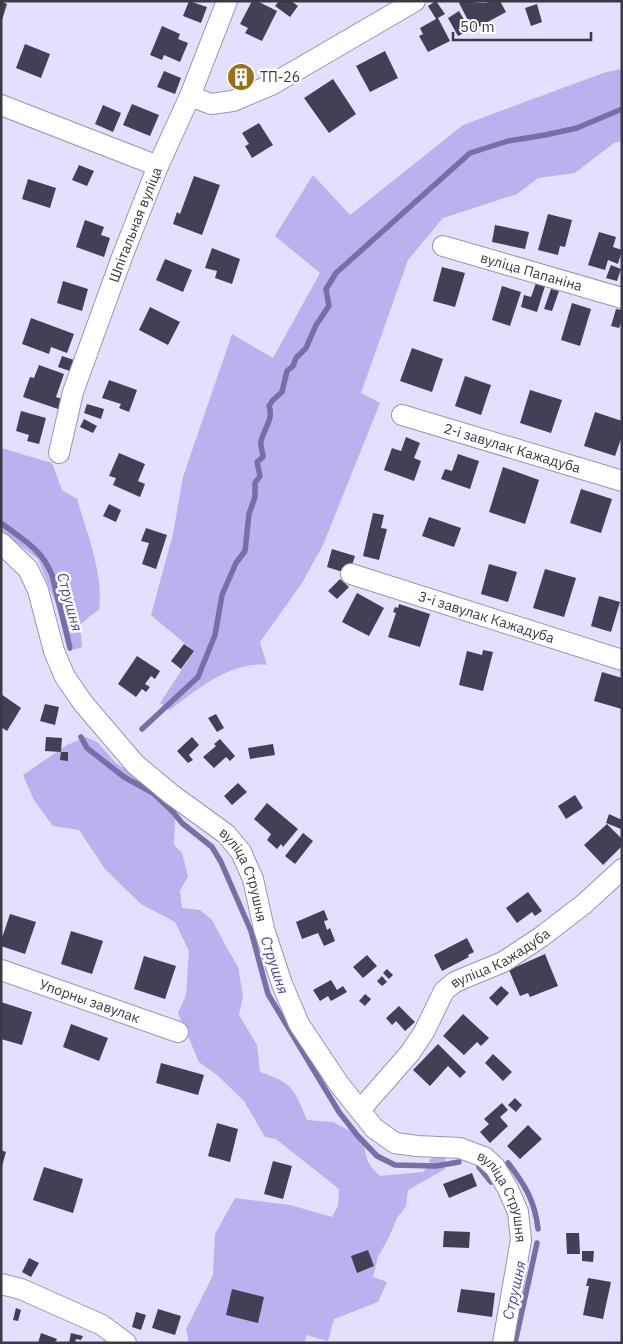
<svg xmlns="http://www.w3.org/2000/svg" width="623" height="1344" viewBox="0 0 623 1344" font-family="'IBM Plex Sans',sans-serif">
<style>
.green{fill:#bab1ee}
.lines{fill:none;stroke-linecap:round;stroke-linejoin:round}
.stream{stroke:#786fa6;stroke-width:5.5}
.building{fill:#433f57}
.street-casing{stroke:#9895b1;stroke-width:22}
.street{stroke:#fff;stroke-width:20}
.labels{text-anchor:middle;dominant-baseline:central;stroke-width:5;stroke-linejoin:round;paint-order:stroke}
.poi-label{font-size:14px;fill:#3a3945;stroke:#fff;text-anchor:start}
.street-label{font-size:14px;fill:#3a3945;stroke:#fff}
.water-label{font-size:15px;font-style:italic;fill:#58439a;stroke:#fff}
</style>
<rect width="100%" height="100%" fill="#e3dffe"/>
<path class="green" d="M 622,69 L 622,141 L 614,143 L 575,173 L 538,178 L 517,194 L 443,218 L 408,260 L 361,393 L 380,403 L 323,545 L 302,583 L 260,642 L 267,665 C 231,661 197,689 170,710 L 160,703 L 194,651 L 151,615 L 173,534 L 183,477 L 232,334 L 273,358 L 320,273 L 275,236 L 313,175 L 350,215 L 463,125 L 606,72 Z
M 1,448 L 52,463 L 62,490 L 77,499 C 87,532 104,576 99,610 L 89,617 L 80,625 L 82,647 L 74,650 L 38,559 L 1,531 Z
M 86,737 L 97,742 L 116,763 L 151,787 L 175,818 L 174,845 L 182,853 L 188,876 L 180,891 L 182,908 L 200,910 L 212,920 L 228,950 L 238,967 L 243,996 L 239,1015 L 257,1045 L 260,1072 C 293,1083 294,1089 307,1120 L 333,1122 L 364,1138 C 364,1153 367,1166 380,1176 L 423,1172 L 430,1164 L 429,1160 L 434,1157 L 445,1157 L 445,1169 L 408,1190 L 406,1206 L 397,1218 L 389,1237 L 378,1257 L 373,1277 L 387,1282 L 378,1302 L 334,1319 L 328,1341 L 306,1335 L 305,1343 L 189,1343 L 186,1329 L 213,1275 L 215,1234 L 235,1198 L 290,1205 L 332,1217 L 338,1206 L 339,1189 L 276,1139 L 265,1137 L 244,1101 L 217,1075 L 199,1062 L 178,1013 L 186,995 L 189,951 L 175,922 L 141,904 L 105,869 L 79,830 L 53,826 L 34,800 L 23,775 L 67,745 Z"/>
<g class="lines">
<path class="stream" d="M 1,523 C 22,539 42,549 52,575 L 70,648
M 142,729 L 198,677 L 215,635 L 222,595 L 236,563 L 245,551 L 249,514 L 255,497 L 255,483 L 260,476 L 257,462 L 263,457 C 263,452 260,446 261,441 C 264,429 274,418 269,406 L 273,400 L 282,392 L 287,371 L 293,366 L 296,358 L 306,348 L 316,325 L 329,306 L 326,289 L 336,273 L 470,153 L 508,141 L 545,135 L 577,128 L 622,109
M 81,737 L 87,748 L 124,777 L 153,793 L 173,812 L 182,823 L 212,847 L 221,862 L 251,931 L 268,994 L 339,1112 L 357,1135 L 377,1156 L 395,1165 L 436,1166 L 459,1162
M 508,1163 C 525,1185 535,1201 538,1229
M 479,1167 L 491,1182
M 515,1343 L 537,1243"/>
</g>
<path class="building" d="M 1,1 L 7,4 L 2,20 L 1,19 Z
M 189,1 L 207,7 L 201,23 L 183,16 Z
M 252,1 L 257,1 L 277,11 L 262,41 L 245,33 L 248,28 L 240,24 Z
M 279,1 L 291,1 L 298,6 L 290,17 L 275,6 Z
M 436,1 L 445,14 L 438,18 L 450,41 L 428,52 L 419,36 L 423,34 L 420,28 L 436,19 L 428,6 Z
M 462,1 L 483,3 L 500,1 L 506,12 L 473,30 L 459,3 Z
M 537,4 L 542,22 L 531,26 L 525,8 Z
M 459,11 L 470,30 L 458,36 L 448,18 Z
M 162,26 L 180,34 L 178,39 L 188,43 L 180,62 L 164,55 L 162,60 L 150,55 Z
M 25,44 L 50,54 L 41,78 L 16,68 Z
M 385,51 L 398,78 L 370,92 L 356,66 Z
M 239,66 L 251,75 L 242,88 L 230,78 Z
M 164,71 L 181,78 L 175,94 L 157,87 Z
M 333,79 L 356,114 L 329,133 L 304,98 Z
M 132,104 L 159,115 L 150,136 L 123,125 Z
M 103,105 L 121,113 L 113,132 L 95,124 Z
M 259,123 L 273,145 L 252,158 L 245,146 L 249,144 L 242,133 Z
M 79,165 L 94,171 L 87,186 L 72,180 Z
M 194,176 L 220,185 L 202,235 L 173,224 L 177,212 L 180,214 Z
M 28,179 L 56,188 L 50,208 L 22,199 Z
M 548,214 L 572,220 L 565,247 L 560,246 L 558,255 L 538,250 Z
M 85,220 L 104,227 L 101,235 L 110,238 L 104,257 L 76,247 Z
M 495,225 L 529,232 L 525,249 L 492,242 Z
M 599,232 L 616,237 L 613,247 L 622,250 L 618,264 L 608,260 L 605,270 L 588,265 Z
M 212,248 L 240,259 L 232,284 L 215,278 L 217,271 L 205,268 Z
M 165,259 L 192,270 L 183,292 L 156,280 Z
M 611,265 L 621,269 L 617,281 L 606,278 Z
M 442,267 L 465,273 L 455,307 L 433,301 Z
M 63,281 L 88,289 L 82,311 L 57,303 Z
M 536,283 L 545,286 L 537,312 L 521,307 L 524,295 L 531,297 Z
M 502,286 L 521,292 L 510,326 L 492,320 Z
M 551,289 L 559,291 L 552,311 L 544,309 Z
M 572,303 L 591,309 L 580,346 L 561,340 Z
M 150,307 L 180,322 L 168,345 L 139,330 Z
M 616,309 L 622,310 L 622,320 L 619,328 L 611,326 Z
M 31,318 L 74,334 L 67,353 L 51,347 L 49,354 L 22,344 Z
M 412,348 L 443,359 L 432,392 L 400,381 Z
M 62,356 L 74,360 L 70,371 L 58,367 Z
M 39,365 L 64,374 L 56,397 L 62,399 L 58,409 L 23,397 L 30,377 L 34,378 Z
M 465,376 L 491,385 L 481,415 L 455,406 Z
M 109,380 L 137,390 L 129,412 L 119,408 L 121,404 L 102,398 Z
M 530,390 L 562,400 L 551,433 L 520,423 Z
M 87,404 L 104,409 L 101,419 L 84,413 Z
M 21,411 L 46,418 L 39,444 L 27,441 L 29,435 L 16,431 Z
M 595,412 L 622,421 L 622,436 L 615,456 L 584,446 Z
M 84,419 L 97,426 L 93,433 L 80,427 Z
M 406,437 L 420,443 L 414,458 L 421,461 L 414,481 L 384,470 L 392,448 L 401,451 Z
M 119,453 L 145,464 L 138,481 L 145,484 L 140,497 L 113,485 L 116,478 L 109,476 Z
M 458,454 L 479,461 L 470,489 L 441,479 L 445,469 L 452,471 Z
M 503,467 L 539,480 L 525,524 L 489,512 Z
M 581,489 L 612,499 L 601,533 L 570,523 Z
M 109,504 L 121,510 L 116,522 L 103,516 Z
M 373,513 L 384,515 L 381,528 L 387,529 L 379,560 L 363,556 Z
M 429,517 L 461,528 L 454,547 L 422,536 Z
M 146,528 L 167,535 L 156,569 L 142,564 L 149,543 L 141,541 Z
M 332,549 L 355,556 L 349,574 L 327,567 Z
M 489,564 L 517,572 L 508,602 L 481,594 Z
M 545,569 L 576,578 L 564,617 L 533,608 Z
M 340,579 L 349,587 L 337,599 L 328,591 Z
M 357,593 L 384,608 L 369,636 L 342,622 Z
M 599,596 L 620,602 L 611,632 L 591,626 Z
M 399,604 L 430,614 L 420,647 L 388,637 L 396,613 L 393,612 L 395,607 L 398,608 Z
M 184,644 L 194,651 L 181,669 L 171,661 Z
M 483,650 L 493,652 L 483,691 L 459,685 L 467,651 L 482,655 Z
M 137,656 L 160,671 L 155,679 L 151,676 L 145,684 L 150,687 L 146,692 L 142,689 L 136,697 L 118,684 Z
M 602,672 L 622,678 L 622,709 L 594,701 Z
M 1,694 L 21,708 L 7,731 L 1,727 Z
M 45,704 L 59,707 L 55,725 L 40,721 Z
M 216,714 L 224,728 L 217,732 L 208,718 Z
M 46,737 L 62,738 L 61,752 L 45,751 Z
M 192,737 L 199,745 L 189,755 L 193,760 L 188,763 L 177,751 Z
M 220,739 L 235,756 L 230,761 L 226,757 L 214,768 L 203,757 L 216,746 L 214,744 Z
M 273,744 L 275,755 L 250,759 L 248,748 Z
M 61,752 L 68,752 L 68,761 L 60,760 Z
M 238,783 L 247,792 L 232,805 L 224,796 Z
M 575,795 L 583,808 L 566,819 L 558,806 Z
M 267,803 L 298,829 L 283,847 L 281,844 L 277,849 L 267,840 L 271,834 L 254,819 Z
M 609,814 L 622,820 L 621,829 L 606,823 Z
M 607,824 L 622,839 L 622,846 L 603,865 L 584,845 Z
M 303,833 L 313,841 L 295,864 L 285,856 Z
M 528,892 L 542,911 L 535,916 L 532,912 L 517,923 L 506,908 Z
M 324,910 L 328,920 L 324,921 L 327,930 L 330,928 L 335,941 L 324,946 L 318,933 L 302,939 L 296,922 Z
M 10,914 L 36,922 L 25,954 L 1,946 L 1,941 Z
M 71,931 L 103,941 L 92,974 L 61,964 Z
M 467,938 L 474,952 L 468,955 L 469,957 L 442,971 L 434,955 Z
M 545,954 L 558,986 L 530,997 L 528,993 L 520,996 L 509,970 Z
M 367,955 L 377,966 L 363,978 L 353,967 Z
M 144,956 L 176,966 L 165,999 L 134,989 Z
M 387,969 L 393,975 L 389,979 L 383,973 Z
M 382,976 L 387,982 L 382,986 L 377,981 Z
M 331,980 L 337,990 L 343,986 L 347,992 L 331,1001 L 328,996 L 320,1001 L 313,990 Z
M 501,986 L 509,993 L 497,1006 L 489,998 Z
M 365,994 L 371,999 L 365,1006 L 359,1001 Z
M 1,1002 L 32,1012 L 22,1045 L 1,1039 Z
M 399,1006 L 415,1022 L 405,1031 L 396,1021 L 392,1025 L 386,1018 Z
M 463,1014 L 489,1038 L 481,1046 L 477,1042 L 464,1055 L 443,1036 Z
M 71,1024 L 108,1038 L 99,1061 L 63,1047 Z
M 438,1044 L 466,1072 L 460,1078 L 448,1066 L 430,1086 L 413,1070 Z
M 493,1054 L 512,1072 L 503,1081 L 485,1063 Z
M 161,1063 L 204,1075 L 198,1095 L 156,1083 Z
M 515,1098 L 522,1105 L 516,1112 L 508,1105 Z
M 502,1103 L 508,1110 L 500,1117 L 508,1126 L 490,1143 L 480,1132 L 489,1124 L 484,1119 Z
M 217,1123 L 238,1129 L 230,1162 L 208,1156 Z
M 528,1125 L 542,1139 L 520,1159 L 507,1146 Z
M 1,1150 L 6,1152 L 2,1166 L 1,1166 Z
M 273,1161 L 292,1166 L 283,1199 L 264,1194 Z
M 44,1167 L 83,1179 L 73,1213 L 33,1200 Z
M 472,1173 L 477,1186 L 449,1198 L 443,1184 Z
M 444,1231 L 470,1232 L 469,1248 L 443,1247 Z
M 566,1233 L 579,1233 L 580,1254 L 567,1254 Z
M 368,1250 L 374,1266 L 357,1273 L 351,1256 Z
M 582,1251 L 594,1251 L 593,1262 L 582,1261 Z
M 29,1258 L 39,1263 L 31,1277 L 22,1272 Z
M 588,1278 L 611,1282 L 603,1319 L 583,1315 L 589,1286 L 586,1286 Z
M 232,1289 L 264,1297 L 258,1323 L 226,1315 Z
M 461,1289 L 495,1293 L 492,1317 L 457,1312 Z
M 16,1308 L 21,1310 L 18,1321 L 13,1320 Z
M 158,1309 L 181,1316 L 175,1335 L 152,1328 Z
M 136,1312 L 146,1315 L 141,1330 L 132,1327 Z
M 41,1333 L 57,1339 L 55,1343 L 38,1343 Z
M 71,1333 L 83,1336 L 81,1340 L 76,1339 L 75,1343 L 69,1343 Z"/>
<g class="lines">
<g class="street-casing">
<g id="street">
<path d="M 190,96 L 211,104 L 233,101 L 271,85 L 415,1"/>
<path d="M 1,105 L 158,166"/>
<path id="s1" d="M 443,246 L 622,298"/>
<path id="s2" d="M 402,415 L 622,481"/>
<path id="s3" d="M 59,453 L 73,392 L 122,257 L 158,166 L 190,96 L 227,1"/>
<path id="s4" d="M 1,543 L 28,569 L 38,590 L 54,651 L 65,677 L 83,703 L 135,764 L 171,794 L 226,834 L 241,852 L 253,879 L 264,929 L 282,984 L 299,1024 L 339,1084 L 374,1128 L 395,1143 L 417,1146 L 460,1148 L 484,1157 L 495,1167 L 508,1189 L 518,1212 L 521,1240 L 503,1343"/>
<path id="s5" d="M 351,574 L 622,660"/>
<path id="s6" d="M 1,970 L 178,1032"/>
<path id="s7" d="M 360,1110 L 410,1053 L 424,1032 L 444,991 L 455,982 L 503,962 L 541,937 L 584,904 L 622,869"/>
<path d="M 1,1284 L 21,1289 L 102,1325 L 126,1343"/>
</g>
</g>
<use href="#street" class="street"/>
</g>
<defs>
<g id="building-disc" transform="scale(1.4375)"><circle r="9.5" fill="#97701b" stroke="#fff"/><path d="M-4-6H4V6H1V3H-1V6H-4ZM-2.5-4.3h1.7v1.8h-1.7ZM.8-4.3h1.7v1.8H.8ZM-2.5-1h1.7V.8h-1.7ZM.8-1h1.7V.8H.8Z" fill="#fff"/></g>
</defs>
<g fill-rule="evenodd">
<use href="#building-disc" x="241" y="77"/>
</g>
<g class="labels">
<g class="poi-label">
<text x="260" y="77">ТП-26</text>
</g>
<g class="street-label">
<text stroke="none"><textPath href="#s3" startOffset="241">Шпітальная вуліца</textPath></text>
<text stroke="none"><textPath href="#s1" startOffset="92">вуліца Папаніна</textPath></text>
<text stroke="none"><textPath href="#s2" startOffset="115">2-і завулак Кажадуба</textPath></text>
<text stroke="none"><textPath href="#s5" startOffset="142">3-і завулак Кажадуба</textPath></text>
<text stroke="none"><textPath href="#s4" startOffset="424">вуліца Струшня</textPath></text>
<text stroke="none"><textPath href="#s7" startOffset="212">вуліца Кажадуба</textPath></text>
<text stroke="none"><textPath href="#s6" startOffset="94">Упорны завулак</textPath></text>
<text stroke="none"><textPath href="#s4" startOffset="874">вуліца Струшня</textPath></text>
</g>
<g class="water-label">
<text transform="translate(70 602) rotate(75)">Струшня</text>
<text transform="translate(275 965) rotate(72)">Струшня</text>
<text transform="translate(514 1290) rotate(-77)">Струшня</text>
</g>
</g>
<rect width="623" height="1344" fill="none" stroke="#3a3945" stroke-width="5"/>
<path d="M453 32v8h138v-8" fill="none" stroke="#3a3945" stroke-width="2.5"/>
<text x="460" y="32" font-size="15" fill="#3a3945" stroke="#ffffff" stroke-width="4" paint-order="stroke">50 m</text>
</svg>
